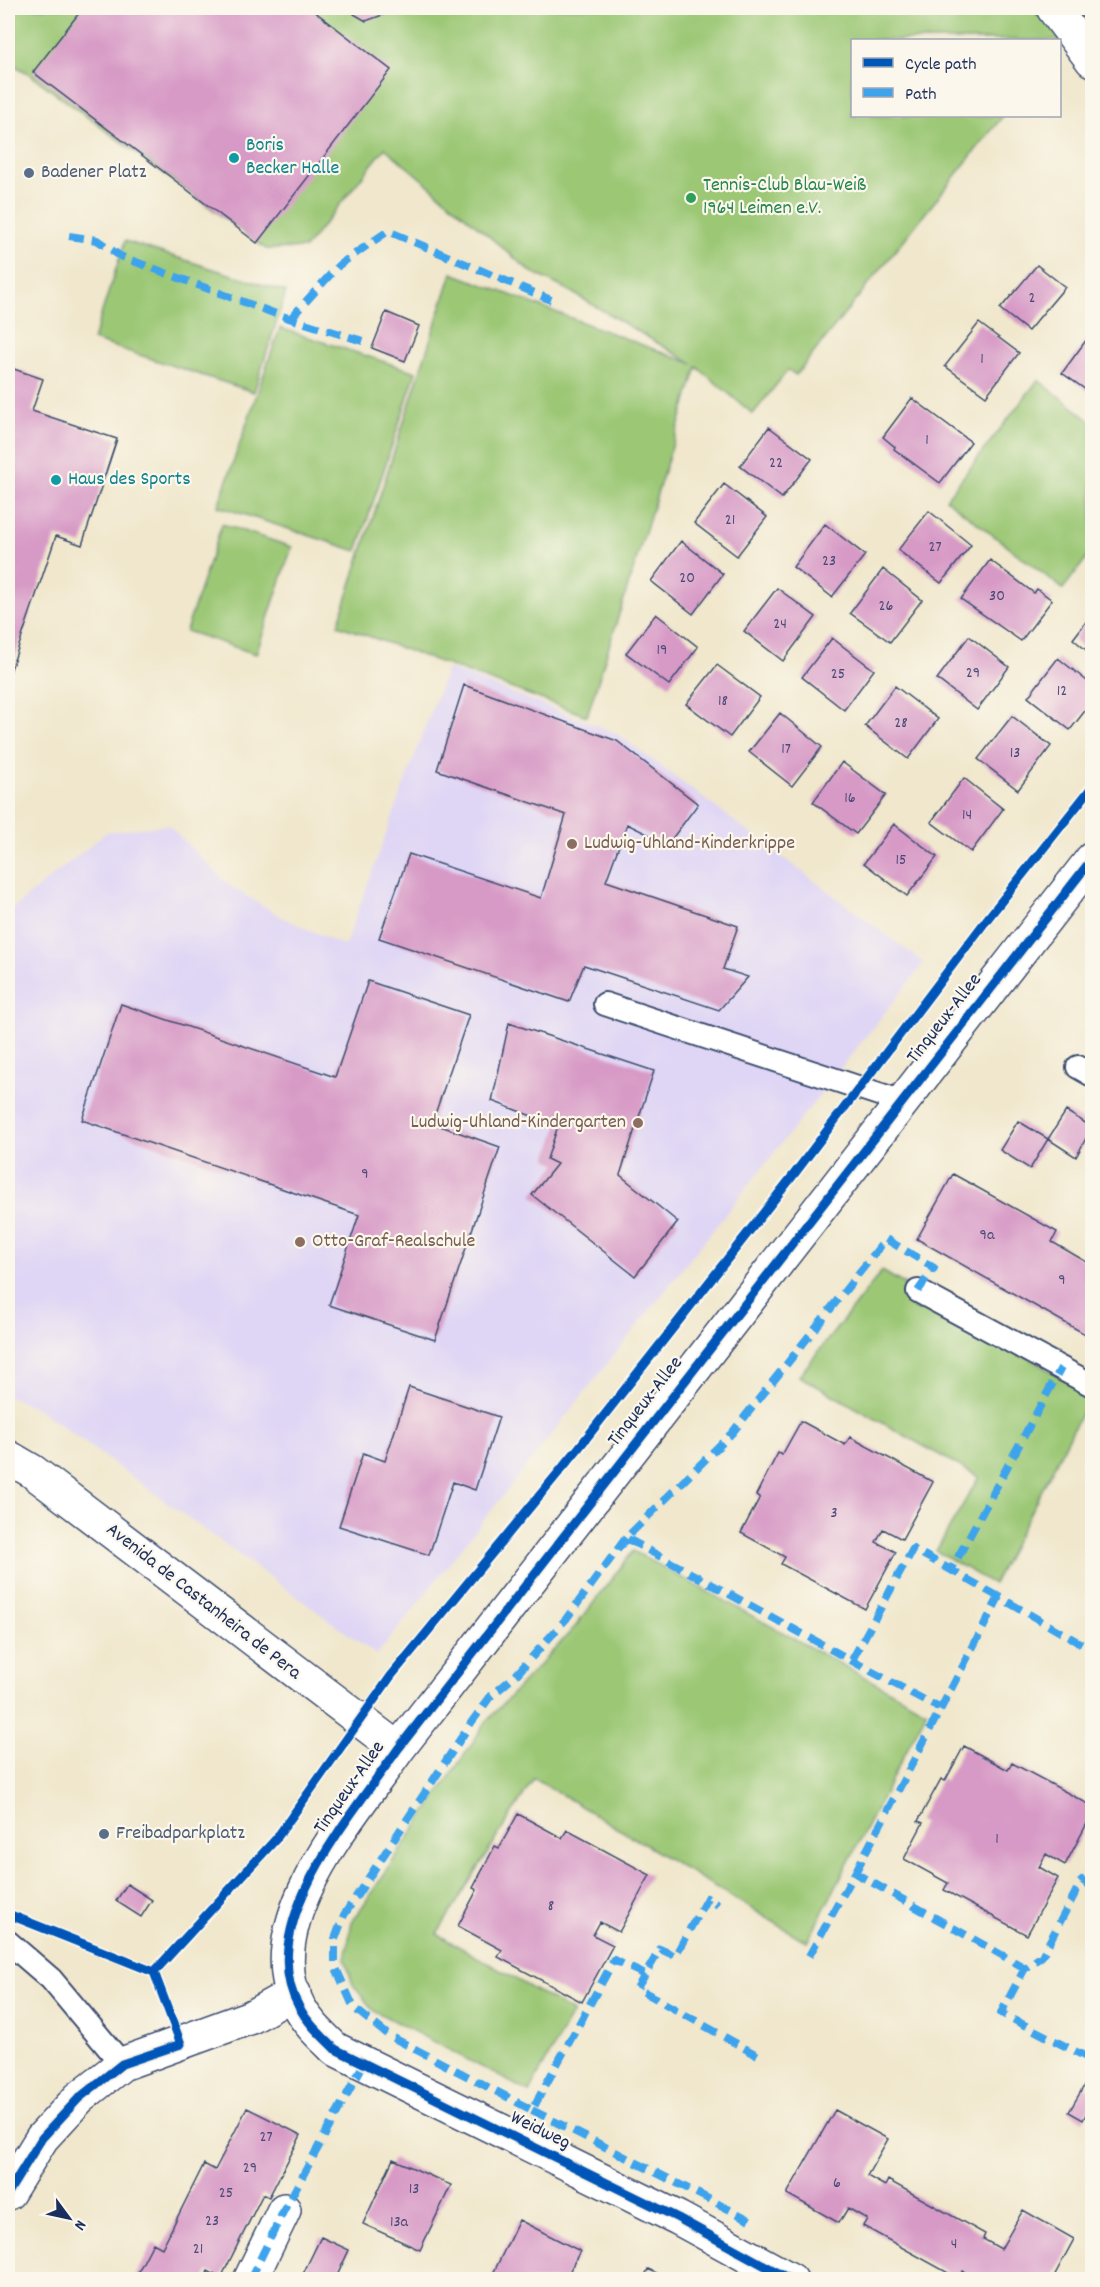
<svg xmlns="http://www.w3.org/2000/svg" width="1100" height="2287" viewBox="0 0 1100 2287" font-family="Dekko,sans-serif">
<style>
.built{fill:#dfd5f5}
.green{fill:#9cc876;stroke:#5c7c6a;stroke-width:1.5}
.building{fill:#d79ac6}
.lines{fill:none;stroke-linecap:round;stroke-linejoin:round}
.lane-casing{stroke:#3b4b6e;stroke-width:26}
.street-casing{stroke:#3b4b6e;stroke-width:36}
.lane{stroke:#fff;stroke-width:22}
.street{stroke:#fff;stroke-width:33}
.quiet{stroke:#3da3ed;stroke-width:8;stroke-dasharray:15 8;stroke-linecap:butt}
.cycleway-casing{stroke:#fbf7ec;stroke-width:13}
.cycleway{stroke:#0057b8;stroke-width:9}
.culture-dot{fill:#0f9aa8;stroke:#fbf7ec;stroke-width:2}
.service-dot{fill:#5c6f8a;stroke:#fbf7ec;stroke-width:2}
.leisure-dot{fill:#2e9e5b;stroke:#fbf7ec;stroke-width:2}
.education-dot{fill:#8d6e63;stroke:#fbf7ec;stroke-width:2}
.labels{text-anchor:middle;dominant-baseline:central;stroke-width:4.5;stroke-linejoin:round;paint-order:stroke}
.number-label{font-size:16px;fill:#4a4a78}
.culture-label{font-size:20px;fill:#0d838f;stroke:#fbf7ec;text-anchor:start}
.service-label{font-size:20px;fill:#4e5e75;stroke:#fbf7ec;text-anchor:start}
.leisure-label{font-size:20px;fill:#27864d;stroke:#fbf7ec;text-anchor:start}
.education-label{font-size:20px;fill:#785e54;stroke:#fbf7ec;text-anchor:start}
.street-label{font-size:20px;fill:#1b2f5e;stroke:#fbf7ec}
</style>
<rect width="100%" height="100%" fill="#fbf7ec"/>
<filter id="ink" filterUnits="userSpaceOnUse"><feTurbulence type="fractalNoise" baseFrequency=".0167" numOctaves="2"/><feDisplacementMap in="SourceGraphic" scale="12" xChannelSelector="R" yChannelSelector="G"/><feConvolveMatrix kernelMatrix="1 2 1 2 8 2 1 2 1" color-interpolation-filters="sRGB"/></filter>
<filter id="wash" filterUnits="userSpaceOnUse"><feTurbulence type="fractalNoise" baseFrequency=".008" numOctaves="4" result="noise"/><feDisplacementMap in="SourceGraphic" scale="24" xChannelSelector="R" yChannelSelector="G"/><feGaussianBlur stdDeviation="1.35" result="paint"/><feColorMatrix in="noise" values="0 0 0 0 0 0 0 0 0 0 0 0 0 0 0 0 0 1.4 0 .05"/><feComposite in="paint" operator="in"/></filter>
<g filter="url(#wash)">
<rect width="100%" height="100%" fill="#f0e7cc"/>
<path class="built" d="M 447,668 L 616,733 L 924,963 L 377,1655 L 37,1408 L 8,1396 L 8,912 L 107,832 L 168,825 L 230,886 L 285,919 L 345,946 Z"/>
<path class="green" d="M 8,8 L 1092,8 L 1092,19 L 1060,46 L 1060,40 L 852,40 L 852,116 L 1003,116 L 796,375 L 788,370 L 753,414 L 697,367 L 587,716 L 338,625 L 452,273 L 693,364 L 568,290 L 530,271 L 385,148 L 305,248 L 266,249 L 28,73 L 8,62 Z
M 125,241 L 286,292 L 254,392 L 93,340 Z
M 280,328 L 416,372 L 357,551 L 218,506 Z
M 1038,380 L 1092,422 L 1092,551 L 1063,589 L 946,499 Z
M 222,524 L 292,547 L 256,654 L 186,631 Z
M 882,1271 L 1091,1395 L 993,1584 L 936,1551 L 979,1477 L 799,1376 Z
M 633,1551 L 927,1711 L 807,1942 L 534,1778 L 437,1934 L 573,2012 L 529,2092 L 373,2010 L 353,1985 L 345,1959 L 352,1922 L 487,1721 L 575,1627 Z"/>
<g id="blocks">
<path class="building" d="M 83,8 L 310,8 L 391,70 L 257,243 L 33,72 Z
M 353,8 L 402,8 L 366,21 L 354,14 Z
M 1037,265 L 1065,287 L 1028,331 L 1000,309 Z
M 386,312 L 419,326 L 405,361 L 372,348 Z
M 979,323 L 1019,353 L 986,396 L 945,366 Z
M 1090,335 L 1092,336 L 1092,394 L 1062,373 Z
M 8,367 L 43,379 L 32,411 L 117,439 L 82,545 L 56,536 L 8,678 Z
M 912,398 L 971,442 L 940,483 L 894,449 L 895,447 L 883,437 Z
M 769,427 L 812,459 L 782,498 L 740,466 Z
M 724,484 L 767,517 L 737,556 L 694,523 Z
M 929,511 L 971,545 L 941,583 L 898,550 Z
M 825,524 L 865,555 L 832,597 L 793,567 Z
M 681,541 L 723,574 L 693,614 L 651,581 Z
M 990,560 L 1034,593 L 1037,589 L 1052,600 L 1021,641 L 961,599 Z
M 883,569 L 922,600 L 890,642 L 850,613 Z
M 777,588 L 816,617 L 783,661 L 744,631 Z
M 656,614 L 698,647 L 669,685 L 626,653 Z
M 1092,614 L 1092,655 L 1073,639 Z
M 969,636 L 1009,667 L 977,710 L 937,679 Z
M 832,638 L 874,670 L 844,710 L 802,677 Z
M 1058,658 L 1092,685 L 1092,702 L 1070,730 L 1028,697 Z
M 717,665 L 760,697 L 730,737 L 686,704 Z
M 464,685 L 617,741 L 698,804 L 668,844 L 627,824 L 606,881 L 738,926 L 723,969 L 748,977 L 719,1010 L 584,965 L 569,1002 L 379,938 L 409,854 L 541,898 L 566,815 L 437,770 Z
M 895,686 L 938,719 L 908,759 L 865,726 Z
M 780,713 L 822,747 L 792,786 L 749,752 Z
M 1012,716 L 1051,746 L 1018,790 L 978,759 Z
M 842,762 L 886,795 L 856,834 L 813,802 Z
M 964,778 L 1003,809 L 971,852 L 931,822 Z
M 894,824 L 937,857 L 907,896 L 864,863 Z
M 368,981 L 469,1015 L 432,1123 L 500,1147 L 435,1340 L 329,1305 L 359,1215 L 82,1120 L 121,1004 L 335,1077 Z
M 509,1023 L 654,1071 L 620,1175 L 678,1222 L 635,1276 L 532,1195 L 557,1164 L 547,1159 L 558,1126 L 492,1101 Z
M 1066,1111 L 1092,1127 L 1076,1157 L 1048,1139 Z
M 1018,1121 L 1048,1139 L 1030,1169 L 1000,1150 Z
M 953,1174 L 1057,1232 L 1052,1242 L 1092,1265 L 1092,1338 L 917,1239 Z
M 409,1387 L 499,1417 L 475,1490 L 453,1482 L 429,1555 L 339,1526 L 363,1453 L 385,1461 Z
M 801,1421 L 845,1445 L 850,1437 L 933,1482 L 902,1539 L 883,1529 L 876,1542 L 896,1552 L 865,1609 L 781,1564 L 785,1557 L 741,1533 L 760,1497 L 756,1495 L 778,1453 L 782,1455 Z
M 964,1746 L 1008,1770 L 1012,1763 L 1092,1806 L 1092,1814 L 1065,1865 L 1046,1854 L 1039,1867 L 1058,1878 L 1027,1935 L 944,1890 L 948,1883 L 904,1859 L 923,1823 L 918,1821 L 941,1779 L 945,1781 Z
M 518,1814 L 562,1838 L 567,1830 L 650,1875 L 619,1932 L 600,1922 L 593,1935 L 613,1945 L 582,2002 L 498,1957 L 502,1950 L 458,1926 L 477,1890 L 473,1888 L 495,1846 L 499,1848 Z
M 127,1884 L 152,1900 L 141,1917 L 116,1901 Z
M 1084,2086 L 1092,2091 L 1092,2103 L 1083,2120 L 1069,2112 Z
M 247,2108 L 301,2135 L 269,2197 L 263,2194 L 221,2278 L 208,2271 L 204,2280 L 134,2280 L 153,2243 L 162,2248 L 204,2164 L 215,2170 Z
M 835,2110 L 888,2139 L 867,2176 L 885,2186 L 888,2180 L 985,2234 L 983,2239 L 1001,2249 L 1023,2210 L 1074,2239 L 1052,2280 L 979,2280 L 963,2271 L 959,2279 L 863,2226 L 867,2219 L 848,2208 L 839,2223 L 787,2194 Z
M 393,2159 L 451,2185 L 420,2250 L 363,2224 Z
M 519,2220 L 580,2251 L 565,2280 L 490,2280 Z
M 321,2237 L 349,2250 L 335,2280 L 300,2280 Z
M 648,2269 L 671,2280 L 643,2280 Z"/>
</g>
</g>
<g filter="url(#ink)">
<use href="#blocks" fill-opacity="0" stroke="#3b4b6e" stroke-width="1.5"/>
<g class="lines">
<g class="lane-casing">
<path id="lane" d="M 605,1004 L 903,1102
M 1078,1067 L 1092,1075
M 918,1291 L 1092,1385
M 8,1942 L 51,1979 L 122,2064"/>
</g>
<g class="street-casing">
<path id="street" d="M 1053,8 L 1092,60
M 8,1457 L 32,1471 L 398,1749
M 8,2193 L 42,2138 L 79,2098 L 122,2064 L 251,2017 L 294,1993
M 250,2280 L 284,2210
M 791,2280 L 678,2218 L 335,2049 C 322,2036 308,2024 299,2007 C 253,1925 353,1814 398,1749 L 1092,859"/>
</g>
<use href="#lane" class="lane"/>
<use href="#street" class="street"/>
<path class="quiet" d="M 69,236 L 97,240 L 120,256 L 279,315 L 369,343
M 290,319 L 339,265 L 388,231 L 551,300
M 918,1291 L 934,1268 L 886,1239 L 732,1433 L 626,1538 L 939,1708
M 626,1538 L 566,1619 L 516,1675 L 490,1697 L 471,1723 L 344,1915 L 335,1939 L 335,1966 L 354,2008 L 388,2035 L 532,2110 L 614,1960 L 645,1975 L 660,1949 L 675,1956 L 707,1898 L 718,1905
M 999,1597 L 951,1570 L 1061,1368
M 852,1660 L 913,1549 L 951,1570
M 855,1873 L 999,1597 L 1092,1650
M 1092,1887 L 1082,1880 L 1042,1956 L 1025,1968 L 1001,2013 L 1092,2060
M 809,1956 L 855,1873 L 1025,1968
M 645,1975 L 637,1988 L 764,2059
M 532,2110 L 750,2220
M 250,2280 L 284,2210 L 363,2065"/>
<g class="cycleway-casing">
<path id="cycleway" d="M 8,1914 L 154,1972 L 181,2044 L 122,2064 L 79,2098 L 42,2138 L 8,2193
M 154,1972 L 276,1839 L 391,1676 L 577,1450 L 795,1173 L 988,918 L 1092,787
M 791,2280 L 678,2218 L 335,2049 C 322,2036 308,2024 299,2007 C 253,1925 353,1814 398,1749 L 1092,859"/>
</g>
<use href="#cycleway" class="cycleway"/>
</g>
</g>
<g class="culture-dot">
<circle cx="234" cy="158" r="6"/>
<circle cx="56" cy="480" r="6"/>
</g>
<g class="service-dot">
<circle cx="29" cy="173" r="6"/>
<circle cx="104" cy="1834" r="6"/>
</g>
<circle class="leisure-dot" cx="691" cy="198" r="6"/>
<g class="education-dot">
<circle cx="572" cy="844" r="6"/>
<circle cx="638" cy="1123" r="6"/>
<circle cx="300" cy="1242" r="6"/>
</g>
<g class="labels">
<g class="number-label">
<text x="1032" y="298">2</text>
<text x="982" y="359">1</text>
<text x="927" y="440">1</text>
<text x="776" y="463">22</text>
<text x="730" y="520">21</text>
<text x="935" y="547">27</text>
<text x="829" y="561">23</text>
<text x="687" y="578">20</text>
<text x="997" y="596">30</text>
<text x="886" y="606">26</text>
<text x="780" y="624">24</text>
<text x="662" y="650">19</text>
<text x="973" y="673">29</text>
<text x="838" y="674">25</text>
<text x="1062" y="691">12</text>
<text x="723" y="701">18</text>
<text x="901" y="723">28</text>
<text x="786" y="749">17</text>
<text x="1015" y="753">13</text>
<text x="850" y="798">16</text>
<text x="967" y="815">14</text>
<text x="901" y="860">15</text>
<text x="365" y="1174">9</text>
<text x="987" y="1235">9a</text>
<text x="1062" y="1280">9</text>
<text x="834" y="1513">3</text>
<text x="997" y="1839">1</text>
<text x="551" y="1906">8</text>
<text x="266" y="2137">27</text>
<text x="250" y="2168">29</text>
<text x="837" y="2183">6</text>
<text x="414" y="2189">13</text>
<text x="226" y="2193">25</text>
<text x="212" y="2221">23</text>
<text x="399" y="2222">13a</text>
<text x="954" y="2244">4</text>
<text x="198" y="2249">21</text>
</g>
<g class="culture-label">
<text x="246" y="146">Boris<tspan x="246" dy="23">Becker Halle</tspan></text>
<text x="68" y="480">Haus des Sports</text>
</g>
<g class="service-label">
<text x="41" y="173">Badener Platz</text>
<text x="116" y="1834">Freibadparkplatz</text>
</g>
<g class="leisure-label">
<text x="703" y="186">Tennis-Club Blau-Weiß<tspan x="703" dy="23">1964 Leimen e.V.</tspan></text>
</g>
<g class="education-label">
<text x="584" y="844">Ludwig-Uhland-Kinderkrippe</text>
<text x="626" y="1123" text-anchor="end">Ludwig-Uhland-Kindergarten</text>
<text x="312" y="1242">Otto-Graf-Realschule</text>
</g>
<g class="street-label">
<text transform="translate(945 1019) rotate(-52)">Tinqueux-Allee</text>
<text transform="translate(646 1402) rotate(-52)">Tinqueux-Allee</text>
<text transform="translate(203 1602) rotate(38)">Avenida de Castanheira de Pera</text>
<text transform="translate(350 1788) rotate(-55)">Tinqueux-Allee</text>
<text transform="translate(540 2131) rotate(26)">Weidweg</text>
</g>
</g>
<rect width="1100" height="2287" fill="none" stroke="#fbf7ec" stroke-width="30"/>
<rect x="851" y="39" width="210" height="78" fill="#fbf7ec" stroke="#a1a7b3" stroke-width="1.5"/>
<rect x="863" y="58" width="30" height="9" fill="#0057b8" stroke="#a1a7b3" stroke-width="1.5"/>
<text x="905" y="69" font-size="18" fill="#1b2f5e">Cycle path</text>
<rect x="863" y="88" width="30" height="9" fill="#3da3ed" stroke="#a1a7b3" stroke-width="1.5"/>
<text x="905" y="99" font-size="18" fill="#1b2f5e">Path</text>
<g transform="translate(69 2218) rotate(123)" stroke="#fbf7ec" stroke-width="4.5" paint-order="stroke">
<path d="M0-4.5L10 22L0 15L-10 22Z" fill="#1b2f5e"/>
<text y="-9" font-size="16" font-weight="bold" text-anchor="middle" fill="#1b2f5e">N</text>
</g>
</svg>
